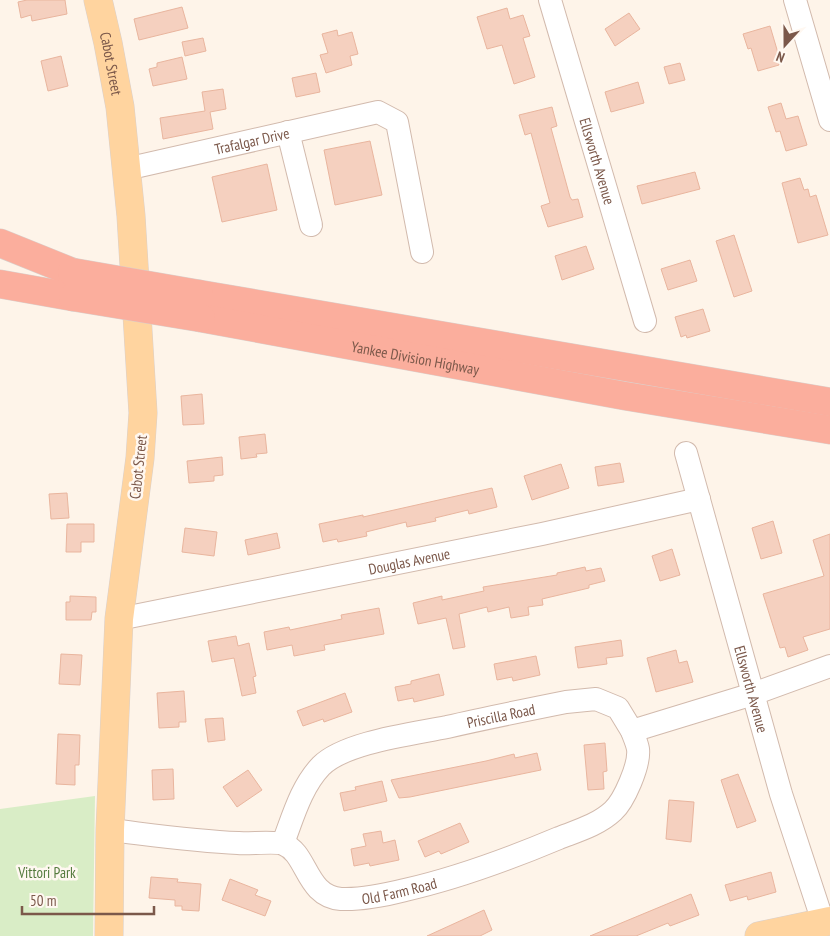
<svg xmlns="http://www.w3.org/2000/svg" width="830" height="936" viewBox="0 0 830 936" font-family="'PT Sans Narrow',sans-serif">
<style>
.green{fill:#d9edc6}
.building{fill:#f5d0bf;stroke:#e9b59e}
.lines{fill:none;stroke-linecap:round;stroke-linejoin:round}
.minor-casing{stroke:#d2baad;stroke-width:24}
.major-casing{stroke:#dad0cc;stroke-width:29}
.highway-casing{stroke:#dad0cc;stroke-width:29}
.minor{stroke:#fff;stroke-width:22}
.major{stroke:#ffd49f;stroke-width:28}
.highway{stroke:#fbae9d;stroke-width:28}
.highway-bridge-casing{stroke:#dad0cc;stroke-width:29;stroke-linecap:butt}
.highway-bridge{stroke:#fbae9d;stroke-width:28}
.labels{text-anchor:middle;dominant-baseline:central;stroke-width:5;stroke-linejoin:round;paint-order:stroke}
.street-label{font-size:15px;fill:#7b584a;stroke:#fff8f1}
.park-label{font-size:15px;fill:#557b3e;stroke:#fff8f1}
</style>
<rect width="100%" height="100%" fill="#fef4e9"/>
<path class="green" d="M 95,796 L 93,936 L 0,936 L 0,809 Z"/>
<path class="building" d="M 27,0 L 65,0 L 67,14 L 32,21 L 31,15 L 21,18 L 18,2 Z
M 182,7 L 188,28 L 139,40 L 134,19 Z
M 507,8 L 510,19 L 523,15 L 530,36 L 523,38 L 535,77 L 514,84 L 502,45 L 487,49 L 477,17 Z
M 629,13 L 640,29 L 615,46 L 605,29 Z
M 770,26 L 778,53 L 776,54 L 779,65 L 758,71 L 751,48 L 748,49 L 743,34 Z
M 337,30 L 338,36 L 352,32 L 358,54 L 350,56 L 352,65 L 326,73 L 320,55 L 328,53 L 322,34 Z
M 203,38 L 206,51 L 185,56 L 182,42 Z
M 61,56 L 68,86 L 48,91 L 41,61 Z
M 182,57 L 187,79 L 153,86 L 149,69 L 157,67 L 157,63 Z
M 680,63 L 685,80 L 669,84 L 664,67 Z
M 316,73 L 320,92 L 296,97 L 292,78 Z
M 638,82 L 644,103 L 611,112 L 605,92 Z
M 223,89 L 226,109 L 210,112 L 213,129 L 163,139 L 160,118 L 205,111 L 202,92 Z
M 781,103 L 786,119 L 798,116 L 807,145 L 786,151 L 780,131 L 776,132 L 768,107 Z
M 552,107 L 557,126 L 551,128 L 570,197 L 572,200 L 578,199 L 583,217 L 548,227 L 541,206 L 550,203 L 531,133 L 525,135 L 519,115 Z
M 370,141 L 382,195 L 335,205 L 324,150 Z
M 267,164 L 277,210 L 222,222 L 212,177 Z
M 695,172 L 700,189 L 642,204 L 637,186 Z
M 800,178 L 804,190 L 808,189 L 810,197 L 816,195 L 828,235 L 798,243 L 782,183 Z
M 734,235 L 752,291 L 734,297 L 716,241 Z
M 586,246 L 594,269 L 562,280 L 555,256 Z
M 690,260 L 697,281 L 668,290 L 661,269 Z
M 703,309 L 710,331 L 687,338 L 686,335 L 681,337 L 675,317 Z
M 202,394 L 204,424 L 183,425 L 181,396 Z
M 265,434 L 267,453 L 256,454 L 257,457 L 241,459 L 239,437 Z
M 222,457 L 223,475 L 214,476 L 214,481 L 189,483 L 187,461 Z
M 620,463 L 624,482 L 598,486 L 595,467 Z
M 561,464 L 569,488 L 532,500 L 524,476 Z
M 492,488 L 497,507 L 469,514 L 468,510 L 435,518 L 436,521 L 407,527 L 406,522 L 366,532 L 367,536 L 338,542 L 337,539 L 323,542 L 319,524 L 363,515 L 363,517 Z
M 67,493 L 69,518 L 51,519 L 49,494 Z
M 773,521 L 782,553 L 761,559 L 752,528 Z
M 67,524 L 94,524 L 94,542 L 81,542 L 81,552 L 66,552 Z
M 185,528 L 217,532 L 214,556 L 182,552 Z
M 277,533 L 280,548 L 248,555 L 245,540 Z
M 830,534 L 830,629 L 803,637 L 808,650 L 788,657 L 785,647 L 780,648 L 763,594 L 824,576 L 813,540 Z
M 672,549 L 680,575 L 660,581 L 652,556 Z
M 585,567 L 586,571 L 601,568 L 605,581 L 589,585 L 589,588 L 542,599 L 543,605 L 528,607 L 529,615 L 511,618 L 509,607 L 488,612 L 487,607 L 459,614 L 465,647 L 453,649 L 446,618 L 418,624 L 413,603 L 442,596 L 442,600 L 484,591 L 483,587 L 557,575 L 557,573 Z
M 70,596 L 96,597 L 96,612 L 92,612 L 91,620 L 66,620 L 66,602 L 70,602 Z
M 379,608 L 384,634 L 324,645 L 325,650 L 294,656 L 292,645 L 267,650 L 264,632 L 289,627 L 290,630 L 342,619 L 341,615 Z
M 236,636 L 238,646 L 249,643 L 256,676 L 253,677 L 256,693 L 242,696 L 234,658 L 212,662 L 208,641 Z
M 621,640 L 623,656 L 606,658 L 607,664 L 578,668 L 575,647 Z
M 676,650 L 679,663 L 687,661 L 693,682 L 656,692 L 647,658 Z
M 61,654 L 82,655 L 80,685 L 59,684 Z
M 536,656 L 540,675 L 513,681 L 512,677 L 497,680 L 494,664 Z
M 439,674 L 444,695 L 414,702 L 413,698 L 398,701 L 395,687 L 411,684 L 411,681 Z
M 184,691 L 186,722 L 179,722 L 179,727 L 159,728 L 157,693 Z
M 345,693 L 352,712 L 324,722 L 323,719 L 303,726 L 297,711 Z
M 223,718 L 225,740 L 208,742 L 205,719 Z
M 58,734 L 80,735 L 79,765 L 75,765 L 75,785 L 56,784 Z
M 605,743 L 607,771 L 603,772 L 604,789 L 588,790 L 584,745 Z
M 537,753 L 541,770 L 410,797 L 399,798 L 391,780 L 486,761 L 514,754 L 515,758 Z
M 173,769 L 174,799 L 153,800 L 152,770 Z
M 248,770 L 262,790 L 237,807 L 223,787 Z
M 738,774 L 756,821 L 737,828 L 721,780 Z
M 382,781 L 387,801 L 344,811 L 340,793 L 356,790 L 355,787 Z
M 669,800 L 694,802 L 691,842 L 666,839 Z
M 460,823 L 469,842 L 441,854 L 439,851 L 425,857 L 418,841 Z
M 381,831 L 383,843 L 395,840 L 399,860 L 370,866 L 369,863 L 354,866 L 351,849 L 366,846 L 363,834 Z
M 771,872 L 776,892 L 748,900 L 747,896 L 730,901 L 725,885 Z
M 151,877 L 178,879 L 177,882 L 201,884 L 199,911 L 182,910 L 182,906 L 175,906 L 175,900 L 149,898 Z
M 230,879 L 258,890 L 255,895 L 271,901 L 265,916 L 222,900 Z
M 691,894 L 699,915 L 670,926 L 668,923 L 636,936 L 590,936 Z
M 484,910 L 492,930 L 480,936 L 427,936 Z"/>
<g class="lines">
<g class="minor-casing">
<g id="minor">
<path id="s1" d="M 550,0 L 645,321"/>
<path d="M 795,0 L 830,120"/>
<path d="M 288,132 L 311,225"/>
<path id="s2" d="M 126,169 L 378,112 L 397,122 L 422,252"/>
<path id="s3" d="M 686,453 L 781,794 L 823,922"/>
<path id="s4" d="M 119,619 L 542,534 L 699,499"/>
<path id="s5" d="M 110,830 C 153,835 195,841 238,843 C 248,844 276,841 283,844 C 308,853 305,896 341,899 C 363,900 385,895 405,890 C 458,878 509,859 559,838 C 577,831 598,825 613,811 C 624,801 640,765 638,749 C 637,743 634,737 632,731"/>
<path id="s6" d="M 283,843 C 293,817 301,787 321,766 C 345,742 413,734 447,727 C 486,718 526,710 566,702 L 596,699 L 618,708 L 632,731 L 753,694 L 830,666"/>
</g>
</g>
<g class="major-casing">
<g id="major">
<path id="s7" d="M 98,0 L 108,43 L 120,107 L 131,216 L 143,413 L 140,458 L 119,619 L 110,830 L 109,936"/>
<path d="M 759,936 L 830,921"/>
</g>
</g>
<g class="highway-casing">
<g id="highway">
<path d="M 0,243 L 72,272"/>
<path d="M 0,284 L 73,297"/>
<path d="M 199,294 L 830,402"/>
<path id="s8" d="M 201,318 L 625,396 L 830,430"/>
</g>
</g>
<use href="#minor" class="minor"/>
<use href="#major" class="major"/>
<use href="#highway" class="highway"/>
<g class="highway-bridge-casing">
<path id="highway-bridge" d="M 72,272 L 199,294
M 73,297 L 201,318"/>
</g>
<use href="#highway-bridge" class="highway-bridge"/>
</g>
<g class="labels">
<g class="street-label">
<text stroke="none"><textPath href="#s7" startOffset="65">Cabot Street</textPath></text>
<text stroke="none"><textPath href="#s2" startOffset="129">Trafalgar Drive</textPath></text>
<text stroke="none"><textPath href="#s1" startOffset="168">Ellsworth Avenue</textPath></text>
<text stroke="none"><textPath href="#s8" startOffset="218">Yankee Division Highway</textPath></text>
<text transform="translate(138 467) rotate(-84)">Cabot Street</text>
<text stroke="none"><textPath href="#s4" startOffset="296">Douglas Avenue</textPath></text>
<text stroke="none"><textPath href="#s3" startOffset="245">Ellsworth Avenue</textPath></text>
<text stroke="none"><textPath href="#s6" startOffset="275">Priscilla Road</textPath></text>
<text stroke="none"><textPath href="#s5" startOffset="316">Old Farm Road</textPath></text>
</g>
<g class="park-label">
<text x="47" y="872">Vittori Park</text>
</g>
</g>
<g transform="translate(785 45) rotate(201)" stroke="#fff8f1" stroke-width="4" paint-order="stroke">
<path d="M0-4L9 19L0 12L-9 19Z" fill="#7b584a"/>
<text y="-8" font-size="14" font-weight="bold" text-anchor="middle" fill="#7b584a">N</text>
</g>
<path d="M22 906v8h132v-8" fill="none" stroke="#7b584a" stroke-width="2.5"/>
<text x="30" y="906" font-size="15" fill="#7b584a" stroke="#fff8f1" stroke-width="4" paint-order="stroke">50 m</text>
</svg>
